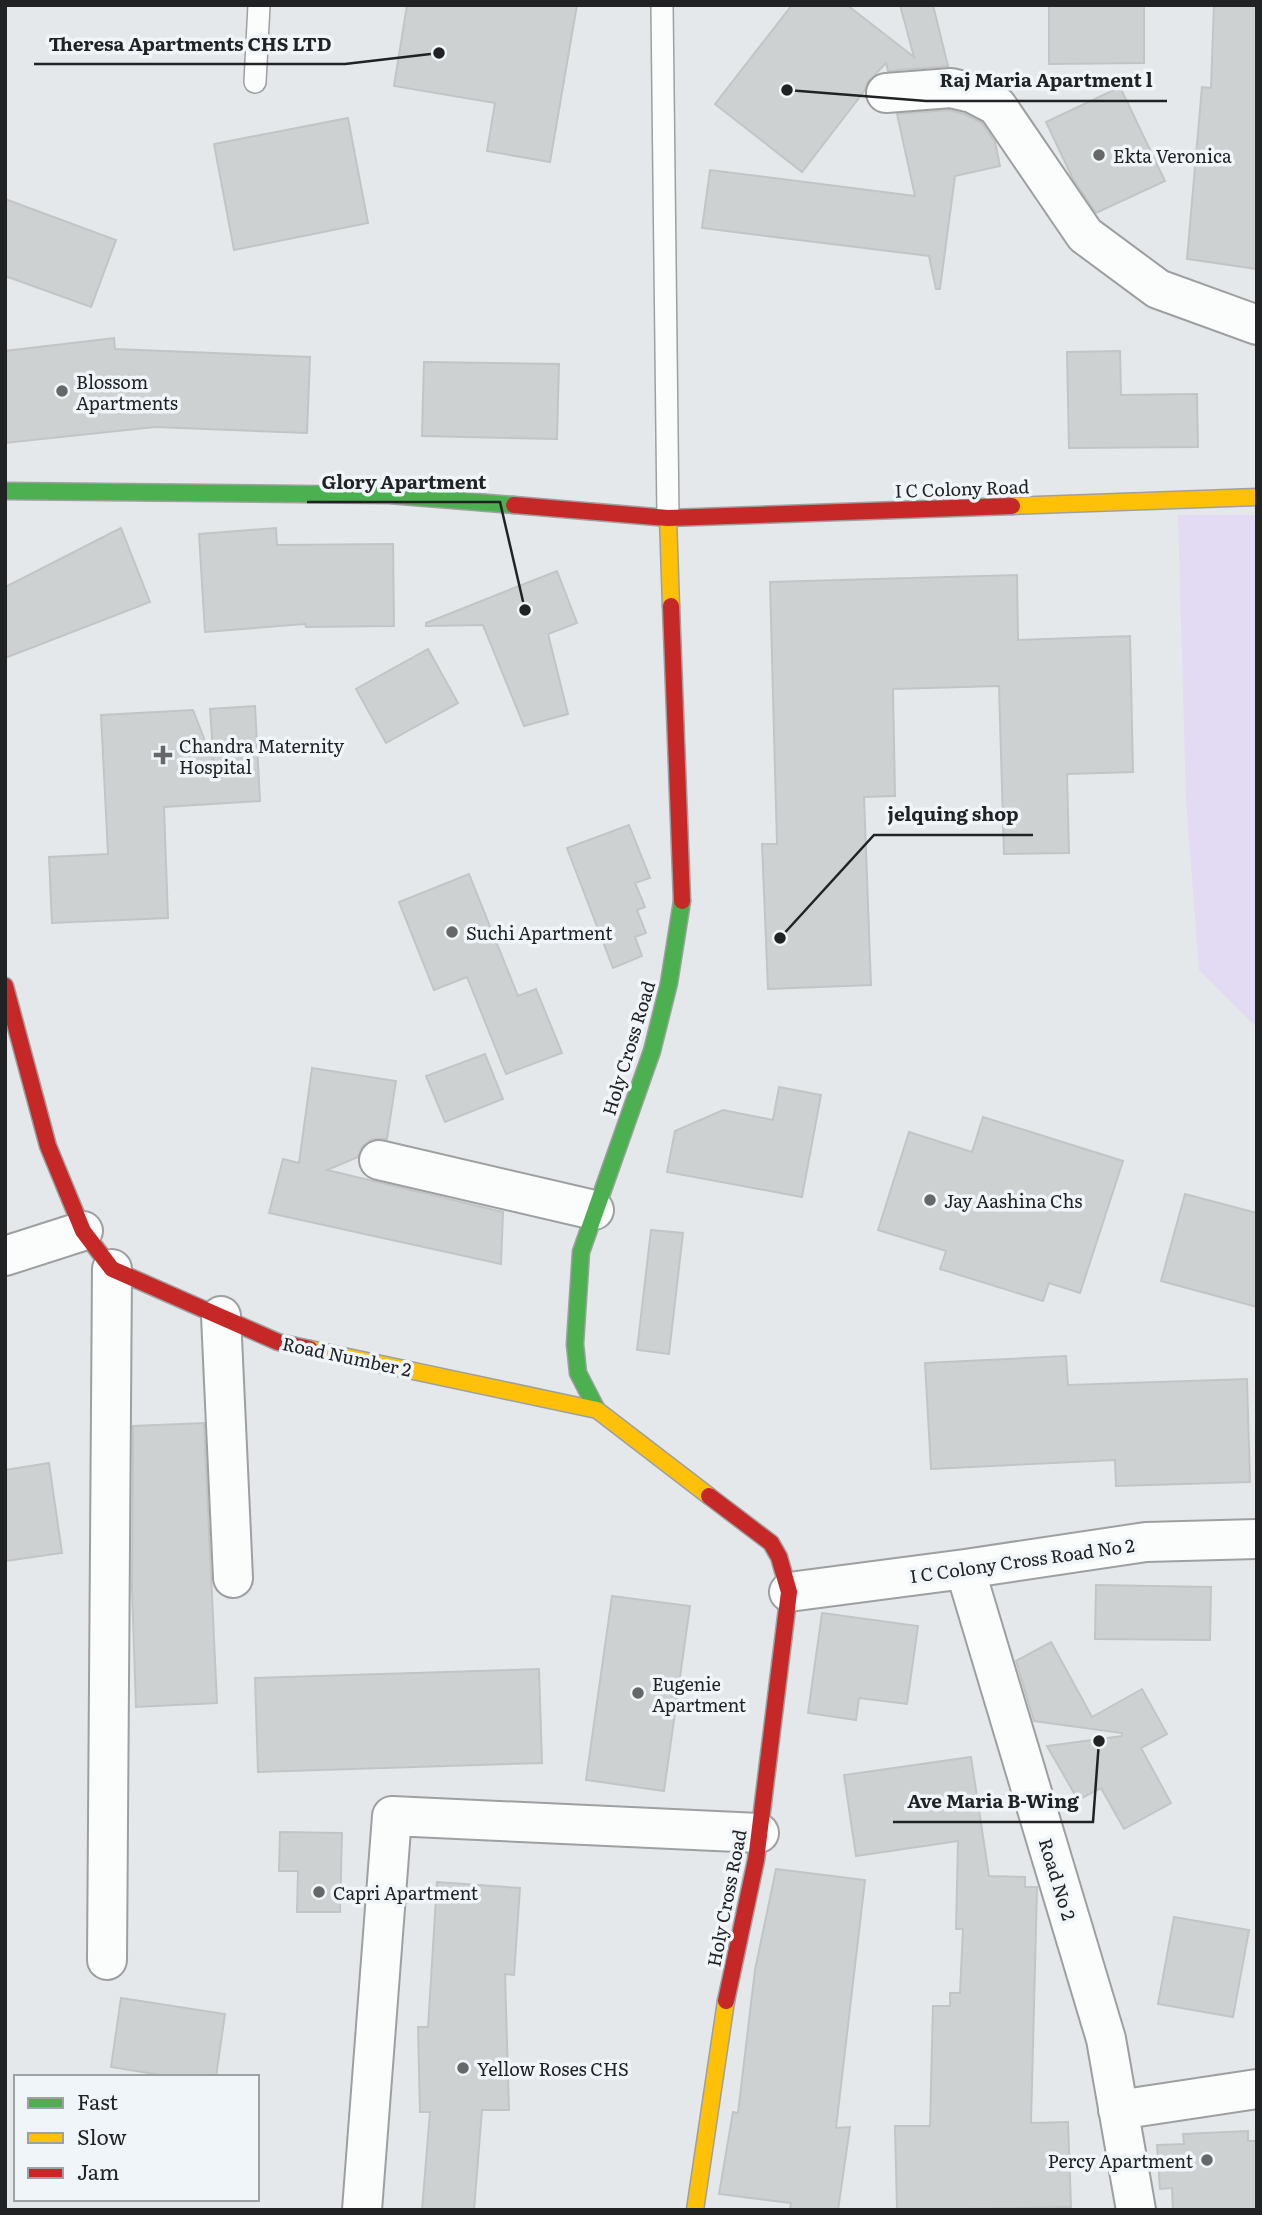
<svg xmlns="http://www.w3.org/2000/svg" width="1262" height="2215" viewBox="0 0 1262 2215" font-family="Literata,serif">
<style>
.green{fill:#e2dbf3}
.building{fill:#ced1d2;stroke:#c2c5c6;stroke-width:2}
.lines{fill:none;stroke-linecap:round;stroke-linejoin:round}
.lane-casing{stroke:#9e9fa1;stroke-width:24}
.street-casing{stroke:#9e9fa1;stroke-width:42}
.fast-casing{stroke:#9e9fa1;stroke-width:19}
.slow-casing{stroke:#9e9fa1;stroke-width:19}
.jam-casing{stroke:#9e9fa1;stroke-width:19}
.lane{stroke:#fbfcfc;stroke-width:21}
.street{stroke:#fbfcfc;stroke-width:38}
.fast{stroke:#4caf50;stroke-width:16}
.slow{stroke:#ffc107;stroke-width:16}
.jam{stroke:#c62828;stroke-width:16}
.poi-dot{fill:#656769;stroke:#f0f5f9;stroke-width:2.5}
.labels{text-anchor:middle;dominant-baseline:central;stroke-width:7;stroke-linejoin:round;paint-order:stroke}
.poi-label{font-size:18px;fill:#202224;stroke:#f0f5f9;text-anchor:start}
.street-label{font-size:18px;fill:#202224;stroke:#f0f5f9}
.leader{fill:none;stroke:#202224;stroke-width:2.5}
.callout-dot{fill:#202224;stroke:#f0f5f9;stroke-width:2.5}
.callout-label{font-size:19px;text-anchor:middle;font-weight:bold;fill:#202224;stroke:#f0f5f9;stroke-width:7;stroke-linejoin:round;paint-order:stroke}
</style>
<rect width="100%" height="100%" fill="#e5e8ea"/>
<path class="green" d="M 1178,515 L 1257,515 L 1257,1028 L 1199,970 L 1186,800 Z"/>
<path class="building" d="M 407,5 L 577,5 L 550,162 L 487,151 L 495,103 L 394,86 Z
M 792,5 L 847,5 L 914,57 L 900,5 L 933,5 L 948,66 L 888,71 L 886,63 L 867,83 L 865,90 L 802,172 L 715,104 Z
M 1049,5 L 1144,5 L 1144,63 L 1049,64 Z
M 1214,5 L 1257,5 L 1257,269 L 1187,259 L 1202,87 L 1211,88 Z
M 1120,87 L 1165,181 L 1096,213 L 1073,179 L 1046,122 Z
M 949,110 L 964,114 L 982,123 L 995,142 L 1000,166 L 955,176 L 940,289 L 936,289 L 929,256 L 702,228 L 710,170 L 915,196 L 897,114 Z
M 348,118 L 368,223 L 234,250 L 214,144 Z
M 5,199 L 116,240 L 91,307 L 5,276 Z
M 114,338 L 115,349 L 310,357 L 307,433 L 155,427 L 5,443 L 5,351 Z
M 1120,351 L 1121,395 L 1197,394 L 1198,447 L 1069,448 L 1067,352 Z
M 424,362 L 559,364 L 557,439 L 422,436 Z
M 121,528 L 150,602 L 5,658 L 5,587 Z
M 276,528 L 277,545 L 393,544 L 394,626 L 306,627 L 305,624 L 205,632 L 199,534 Z
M 557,571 L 577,623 L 548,634 L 568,714 L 524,726 L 483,625 L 426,626 L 426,623 Z
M 1017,575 L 1018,640 L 1130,636 L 1133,772 L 1067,774 L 1069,853 L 1004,854 L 999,686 L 893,689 L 895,796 L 864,797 L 871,985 L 768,989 L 762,844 L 777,844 L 770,582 Z
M 428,649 L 458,703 L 386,743 L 356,689 Z
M 255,706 L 260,801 L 164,807 L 168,918 L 52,923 L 49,857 L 108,854 L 101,715 L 193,710 L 214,764 L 210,709 Z
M 629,825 L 650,878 L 635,883 L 645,907 L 637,910 L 646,933 L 635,937 L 642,956 L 613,968 L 567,848 Z
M 469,874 L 518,996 L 536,989 L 562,1053 L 506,1074 L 467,977 L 434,990 L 399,902 Z
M 485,1054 L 503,1099 L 445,1122 L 426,1076 Z
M 312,1068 L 396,1081 L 387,1139 L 372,1139 L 363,1146 L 358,1157 L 327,1170 L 503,1212 L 501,1264 L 269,1213 L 283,1159 L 299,1163 Z
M 779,1087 L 821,1095 L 802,1197 L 667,1172 L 675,1131 L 723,1110 L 773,1120 Z
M 983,1117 L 1123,1161 L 1080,1293 L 1049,1283 L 1043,1301 L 940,1269 L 946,1251 L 878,1230 L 909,1132 L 972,1152 Z
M 1185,1194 L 1257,1213 L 1257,1307 L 1161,1281 Z
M 651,1230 L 683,1233 L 669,1354 L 637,1350 Z
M 1066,1356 L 1068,1385 L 1247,1379 L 1250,1482 L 1116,1486 L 1115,1460 L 931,1469 L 925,1363 Z
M 204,1423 L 217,1703 L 136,1707 L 132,1589 L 133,1426 Z
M 49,1463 L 62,1553 L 5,1561 L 5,1470 Z
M 1096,1585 L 1211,1587 L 1210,1640 L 1095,1639 Z
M 612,1596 L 690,1606 L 664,1791 L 586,1780 Z
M 822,1613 L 918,1626 L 907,1704 L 859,1698 L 856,1720 L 808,1713 Z
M 1051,1642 L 1092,1717 L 1142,1689 L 1167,1734 L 1141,1748 L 1171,1803 L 1124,1829 L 1101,1788 L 1078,1800 L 1047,1746 L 1122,1736 L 1122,1733 L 1034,1721 L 1016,1661 Z
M 539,1669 L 542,1763 L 258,1772 L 255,1678 Z
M 971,1757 L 989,1876 L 1025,1877 L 1025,1887 L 1037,1887 L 1031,2123 L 1068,2122 L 1071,2207 L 897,2210 L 895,2126 L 930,2126 L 933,2006 L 950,2006 L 950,1993 L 960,1993 L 963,1929 L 956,1929 L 958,1841 L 856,1856 L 844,1775 Z
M 280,1832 L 342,1833 L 340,1912 L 297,1912 L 298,1871 L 279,1871 Z
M 776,1869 L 865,1880 L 836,2128 L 850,2127 L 838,2210 L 790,2210 L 791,2203 L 719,2194 L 733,2112 L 738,2113 L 755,1970 Z
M 437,1882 L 520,1888 L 514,1975 L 505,1974 L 509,2110 L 482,2110 L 474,2210 L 422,2210 L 430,2112 L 420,2112 L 418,2027 L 428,2027 Z
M 1174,1917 L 1249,1930 L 1233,2017 L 1158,2004 Z
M 121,1998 L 225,2014 L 216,2077 L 173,2077 L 111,2067 Z
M 1248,2131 L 1248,2141 L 1257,2141 L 1257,2210 L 1173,2210 L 1172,2188 L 1160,2189 L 1157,2145 L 1184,2144 L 1183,2134 Z"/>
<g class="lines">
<g class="lane-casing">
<path id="lane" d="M 662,5 L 668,518
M 255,82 L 259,5"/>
</g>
<g class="street-casing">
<path id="street" d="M 886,93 L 951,88 L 972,93 L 997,106 L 1085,235 L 1158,289 L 1257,325
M 379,1160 L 594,1210
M 5,1256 L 83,1231
M 221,1316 L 233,1578
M 965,1569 L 1106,2039 L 1136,2210
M 789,1592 L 965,1569 L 1146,1542 L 1257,1539
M 107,1960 L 112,1269
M 1118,2110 L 1257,2089
M 362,2210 L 392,1816 L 759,1833"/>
</g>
<g class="fast-casing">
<path id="fast" d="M 5,491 L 389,495 L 514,505
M 597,1410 L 578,1373 L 575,1344 L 581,1252 L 652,1051 L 669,983 L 682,901"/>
</g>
<g class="slow-casing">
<path id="slow" d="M 1012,506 L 1257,497
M 668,518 L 671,606
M 310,1349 L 597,1410 L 709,1496
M 695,2210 L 726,2001"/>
</g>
<g class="jam-casing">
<path id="jam" d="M 514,505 L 668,518 L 1012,506
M 671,606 L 682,901
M 5,986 L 48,1146 L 83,1231 L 112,1269 L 278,1342 L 310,1349
M 709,1496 L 771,1543 L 779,1557 L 789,1592 L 756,1860 L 726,2001"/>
</g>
<use href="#lane" class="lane"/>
<use href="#street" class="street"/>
<use href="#fast" class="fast"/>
<use href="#slow" class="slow"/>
<use href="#jam" class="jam"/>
</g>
<g class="poi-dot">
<circle cx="1099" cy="155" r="7"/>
<circle cx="62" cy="391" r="7"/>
<path d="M159.5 744.5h7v7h7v7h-7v7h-7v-7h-7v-7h7z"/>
<circle cx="452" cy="932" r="7"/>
<circle cx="930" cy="1200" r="7"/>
<circle cx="638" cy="1693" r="7"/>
<circle cx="319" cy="1892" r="7"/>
<circle cx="463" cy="2068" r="7"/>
<circle cx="1207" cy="2160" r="7"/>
</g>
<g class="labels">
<g class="poi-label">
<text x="1113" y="155">Ekta Veronica</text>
<text x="76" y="381">Blossom<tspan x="76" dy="21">Apartments</tspan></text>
<text x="179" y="745">Chandra Maternity<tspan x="179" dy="21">Hospital</tspan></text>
<text x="466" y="932">Suchi Apartment</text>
<text x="944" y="1200">Jay Aashina Chs</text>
<text x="652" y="1683">Eugenie<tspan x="652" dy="21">Apartment</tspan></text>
<text x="333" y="1892">Capri Apartment</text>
<text x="477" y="2068">Yellow Roses CHS</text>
<text x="1193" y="2160" text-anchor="end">Percy Apartment</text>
</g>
<g class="street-label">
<text transform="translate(962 488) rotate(-2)">I C Colony Road</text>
<text transform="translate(628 1048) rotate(-73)">Holy Cross Road</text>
<text transform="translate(347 1356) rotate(12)">Road Number 2</text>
<text transform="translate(1022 1560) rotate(-8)">I C Colony Cross Road No 2</text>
<text transform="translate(1058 1879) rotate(73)">Road No 2</text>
<text transform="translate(726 1898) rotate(-79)">Holy Cross Road</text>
</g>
</g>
<path class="leader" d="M439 53L345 64H34M787 90L926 101H1167M525 610L500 502H307M780 938L874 835H1033M1099 1741L1093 1822H893"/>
<g class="callout-dot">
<circle cx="439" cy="53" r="7"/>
<circle cx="787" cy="90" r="7"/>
<circle cx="525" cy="610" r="7"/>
<circle cx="780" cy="938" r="7"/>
<circle cx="1099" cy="1741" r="7"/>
</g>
<g class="callout-label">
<text x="190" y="51">Theresa Apartments CHS LTD</text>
<text x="1046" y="87">Raj Maria Apartment l</text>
<text x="404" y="489">Glory Apartment</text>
<text x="953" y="821">jelquing shop</text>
<text x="993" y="1808">Ave Maria B-Wing</text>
</g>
<rect width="1262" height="2215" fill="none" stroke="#202224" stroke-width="14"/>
<rect x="14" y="2075" width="245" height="126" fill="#f0f5f9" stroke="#9da1a4" stroke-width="2"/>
<rect x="28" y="2098" width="35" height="10" fill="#4caf50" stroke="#9da1a4" stroke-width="2"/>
<text x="77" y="2110" font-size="21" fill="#202224">Fast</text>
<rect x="28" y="2133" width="35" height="10" fill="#ffc107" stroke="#9da1a4" stroke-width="2"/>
<text x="77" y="2145" font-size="21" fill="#202224">Slow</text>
<rect x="28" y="2168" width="35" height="10" fill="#c62828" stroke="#9da1a4" stroke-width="2"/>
<text x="77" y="2180" font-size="21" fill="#202224">Jam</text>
</svg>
